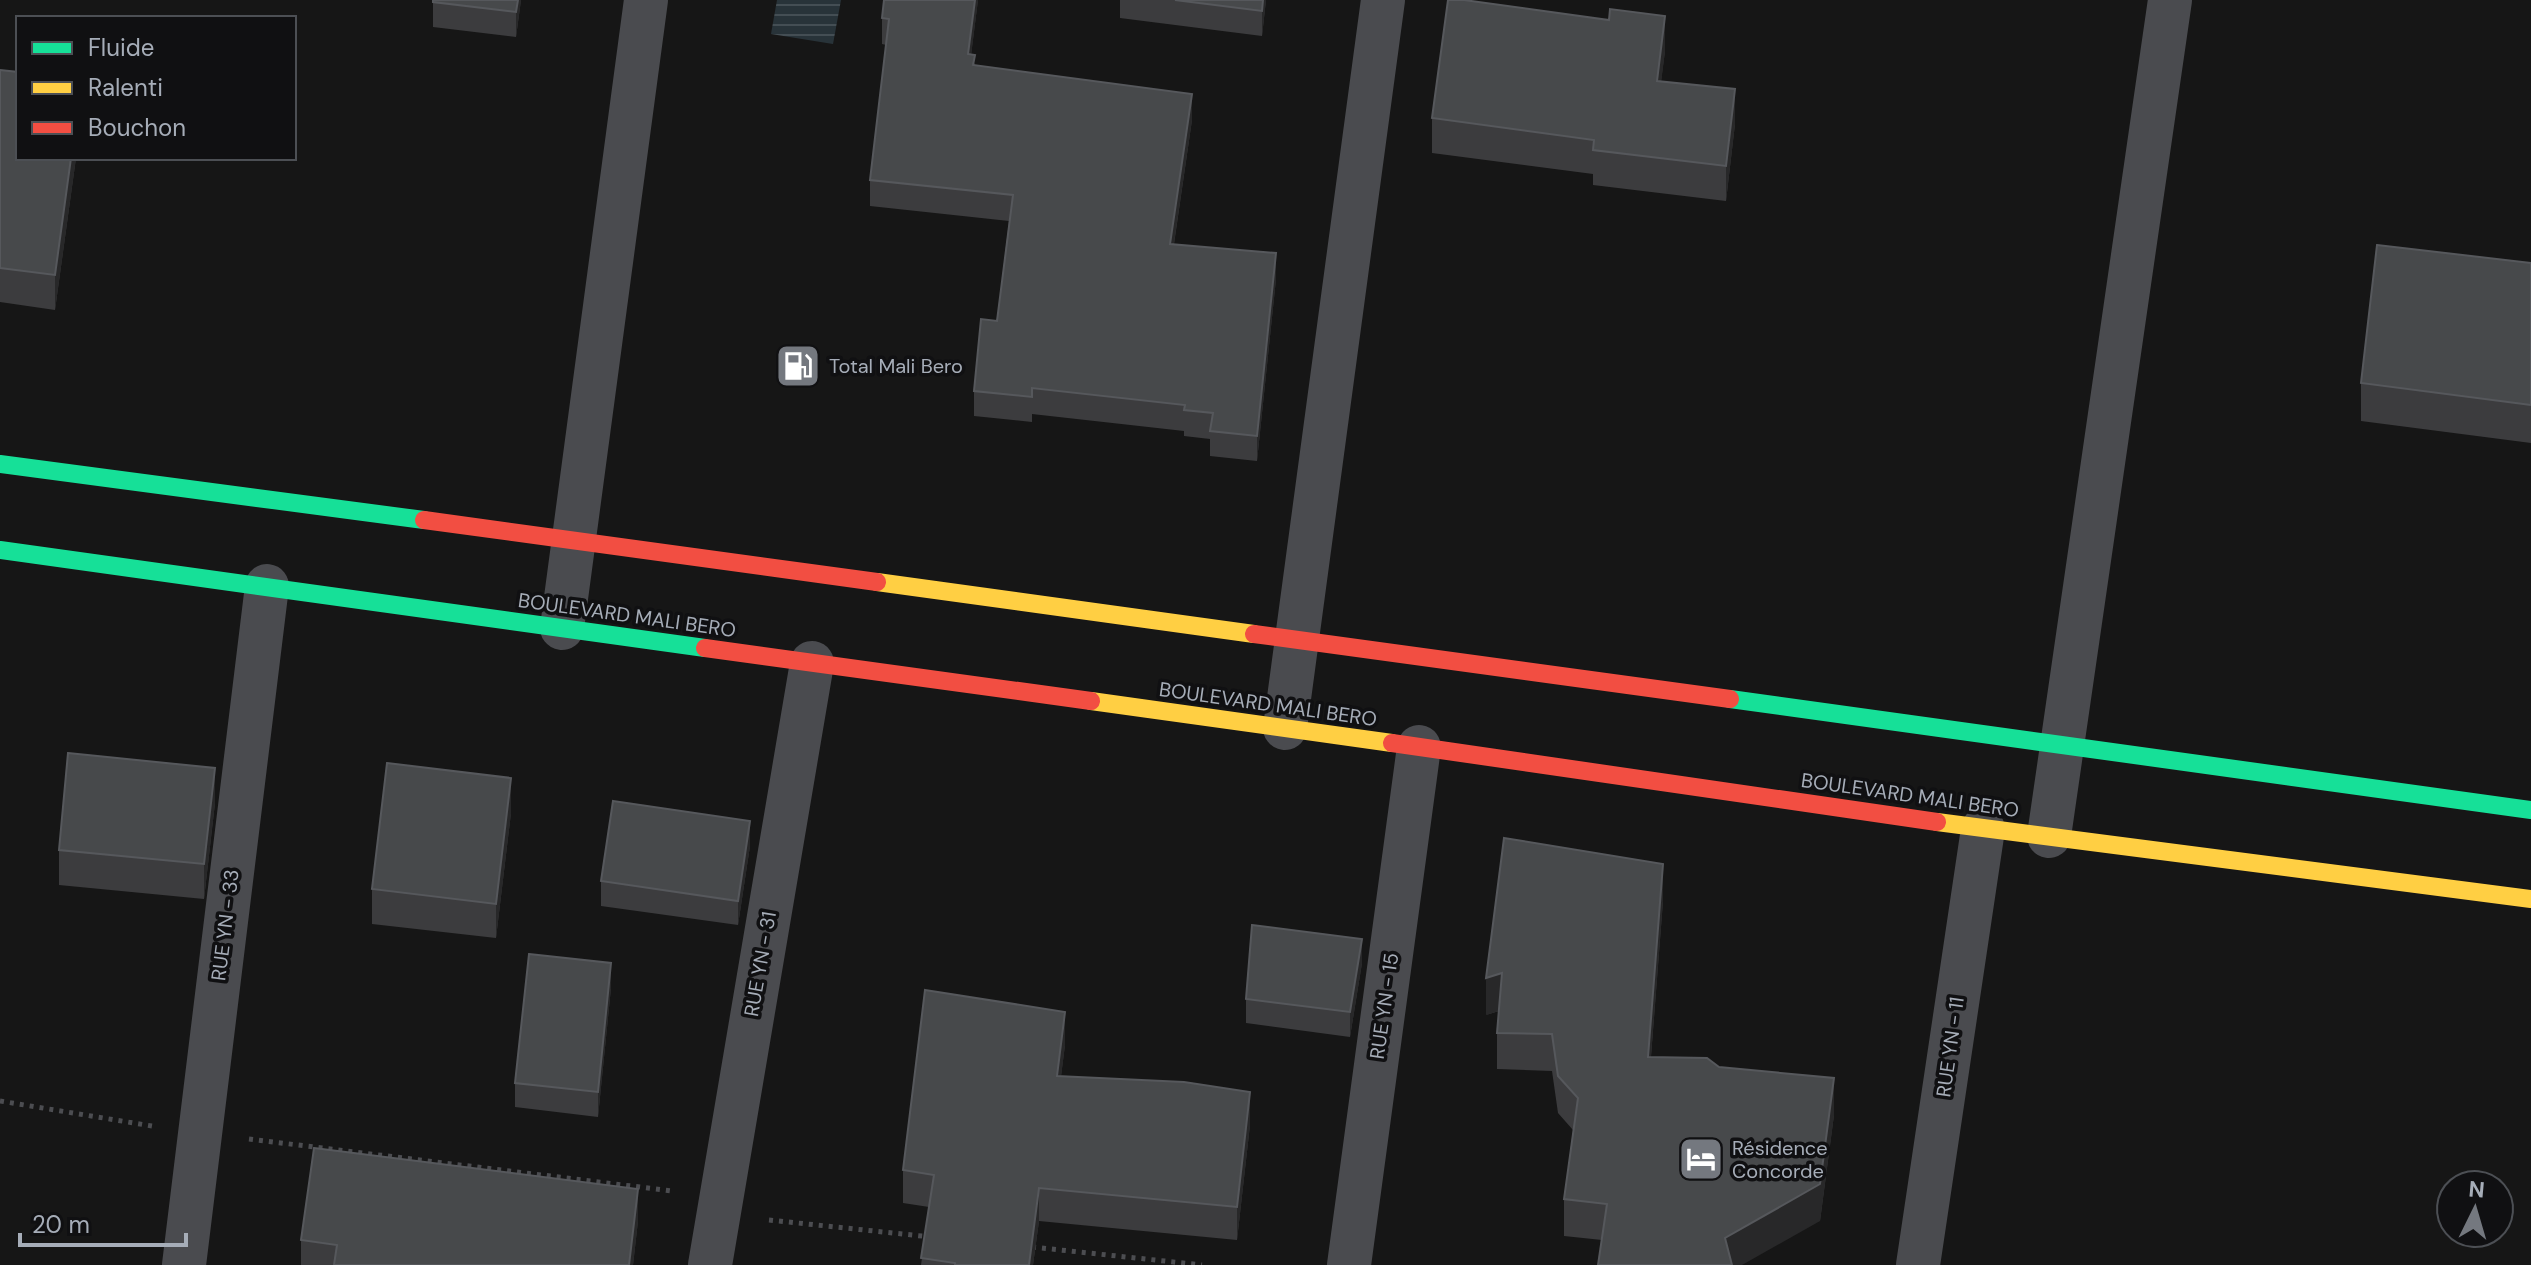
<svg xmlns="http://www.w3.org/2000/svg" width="2531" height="1265" viewBox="0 0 2531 1265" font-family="'DM Sans',sans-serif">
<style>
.water{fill:url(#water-rules)}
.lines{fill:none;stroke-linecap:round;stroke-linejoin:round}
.path{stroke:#4c4d51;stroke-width:5;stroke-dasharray:4 6;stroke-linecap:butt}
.street{stroke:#4a4b4f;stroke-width:44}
.fast{stroke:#16e098;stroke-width:18}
.slow{stroke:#ffcf43;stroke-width:18}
.jam{stroke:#f24e42;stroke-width:18}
.wall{fill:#3c3c3e}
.shaded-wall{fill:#282829}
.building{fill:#47494b;stroke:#56585c;stroke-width:2}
.labels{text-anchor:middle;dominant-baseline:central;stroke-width:7;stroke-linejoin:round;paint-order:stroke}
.poi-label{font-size:20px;fill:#a6adb8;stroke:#101012;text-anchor:start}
.street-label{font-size:20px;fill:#a6adb8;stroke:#101012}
</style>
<defs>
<pattern id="water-rules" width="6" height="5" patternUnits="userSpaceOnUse" patternTransform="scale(2)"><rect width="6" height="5" fill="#283339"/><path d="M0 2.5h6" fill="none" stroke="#444e54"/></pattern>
</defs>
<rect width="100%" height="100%" fill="#161616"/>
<path class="water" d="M 777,0 L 841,0 L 833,44 L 771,34 Z"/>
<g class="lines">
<path class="path" d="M 0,1101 L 152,1126
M 249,1139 L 672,1191
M 769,1220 L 931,1237
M 1032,1247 L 1202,1265"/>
<path class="street" d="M 562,628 L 646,0
M 1285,728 L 1383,0
M 2049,836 L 2170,0
M 184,1265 L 267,586
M 710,1265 L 812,663
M 1349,1265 L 1419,747
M 1918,1265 L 1983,829"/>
<path class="fast" d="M 0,464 L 424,520
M 0,550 L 705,648
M 1730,699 L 2531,810"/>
<path class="slow" d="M 877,582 L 1254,634
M 1091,701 L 1392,743
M 1937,822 L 2531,899"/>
<path class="jam" d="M 424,520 L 877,582
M 1254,634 L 1730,699
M 705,648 L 1091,701
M 1392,743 L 1937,822"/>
</g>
<path class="wall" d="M 433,0 L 521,0 L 516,37 L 433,27 Z
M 884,0 L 978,0 L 971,55 L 975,65 L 1192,120 L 1174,244 L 1276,279 L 1257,461 L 1210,456 L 1210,439 L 1184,436 L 1184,431 L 1032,414 L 1032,422 L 974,416 L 974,391 L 997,321 L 1009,221 L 870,206 L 870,180 L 886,45 L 882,44 L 882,18 Z
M 1120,0 L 1266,0 L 1262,36 L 1120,18 Z
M 1665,51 L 1661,81 L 1735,124 L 1726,201 L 1593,185 L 1593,174 L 1432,153 L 1432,118 Z
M 0,70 L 76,158 L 55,310 L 0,302 Z
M 2531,263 L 2531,443 L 2361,421 L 2361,383 Z
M 215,803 L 204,899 L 59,885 L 59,850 Z
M 511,813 L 496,938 L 372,924 L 372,889 Z
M 750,846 L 738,925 L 601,906 L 601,881 Z
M 1663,901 L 1651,1057 L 1719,1067 L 1834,1115 L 1820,1221 L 1602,1240 L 1564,1236 L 1564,1199 L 1573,1130 L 1558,1113 L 1552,1071 L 1497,1069 L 1497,1033 L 1499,1011 L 1486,1015 Z
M 1362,963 L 1350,1037 L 1246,1023 L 1246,999 Z
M 611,988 L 598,1117 L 515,1107 L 515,1083 Z
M 1065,1045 L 1061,1076 L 1250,1125 L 1237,1240 L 1039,1221 L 1033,1265 L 921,1265 L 929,1207 L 903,1203 L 903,1170 Z
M 638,1221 L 633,1265 L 301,1265 L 301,1240 Z"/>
<path class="shaded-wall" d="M 518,0 L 521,0 L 516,37 L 516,12 Z
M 975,0 L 978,0 L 968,80 L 968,54 Z
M 1263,0 L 1266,0 L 1262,36 L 1262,11 Z
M 1665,16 L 1665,51 L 1657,116 L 1657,81 Z
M 1735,89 L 1735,124 L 1726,201 L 1726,166 Z
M 1192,94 L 1192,120 L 1170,270 L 1170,244 Z
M 71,158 L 76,158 L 55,310 L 55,275 Z
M 1276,253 L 1276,279 L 1257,461 L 1257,436 Z
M 215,768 L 215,803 L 204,899 L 204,864 Z
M 511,778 L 511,813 L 496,938 L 496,904 Z
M 750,821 L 750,846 L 738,925 L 738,901 Z
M 1663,864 L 1663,901 L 1648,1094 L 1648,1057 Z
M 1362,939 L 1362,963 L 1350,1037 L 1350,1012 Z
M 611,963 L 611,988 L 598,1117 L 598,1092 Z
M 1502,973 L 1502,1010 L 1486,1015 L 1486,978 Z
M 1065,1012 L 1065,1045 L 1057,1109 L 1057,1076 Z
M 1834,1078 L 1834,1115 L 1820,1221 L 1742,1265 L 1725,1265 L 1725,1238 Z
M 1250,1092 L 1250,1125 L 1237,1240 L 1237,1207 Z
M 1039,1188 L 1039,1221 L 1033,1265 L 1029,1265 Z
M 638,1189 L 638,1221 L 633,1265 L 629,1265 Z"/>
<path class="building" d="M 433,0 L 518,0 L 516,12 L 433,2 Z
M 884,0 L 975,0 L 968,54 L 975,55 L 973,65 L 1192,94 L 1170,244 L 1276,253 L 1257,436 L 1210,431 L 1213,413 L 1184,410 L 1185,405 L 1032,388 L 1032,397 L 974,391 L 981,319 L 997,321 L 1013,195 L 870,180 L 889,19 L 882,18 Z
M 1175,0 L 1263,0 L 1262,11 Z
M 1448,0 L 1464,0 L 1609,20 L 1610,9 L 1665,16 L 1657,81 L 1735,89 L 1726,166 L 1593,150 L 1594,140 L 1432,118 Z
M 0,70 L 18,72 L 18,158 L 71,158 L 55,275 L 0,268 Z
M 2377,245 L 2531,263 L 2531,405 L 2361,383 Z
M 68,753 L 215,768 L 204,864 L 59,850 Z
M 387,763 L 511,778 L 496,904 L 372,889 Z
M 613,801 L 750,821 L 738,901 L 601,881 Z
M 1504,838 L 1663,864 L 1648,1057 L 1707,1058 L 1719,1067 L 1834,1078 L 1820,1184 L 1725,1238 L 1732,1265 L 1598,1265 L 1607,1204 L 1564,1199 L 1578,1098 L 1558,1076 L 1552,1034 L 1497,1033 L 1502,973 L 1486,978 Z
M 1252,925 L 1362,939 L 1350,1012 L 1246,999 Z
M 529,954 L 611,963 L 598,1092 L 515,1083 Z
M 925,990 L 1065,1012 L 1057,1076 L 1184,1082 L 1250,1092 L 1237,1207 L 1039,1188 L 1029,1265 L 955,1265 L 955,1263 L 921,1258 L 934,1175 L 903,1170 Z
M 314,1148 L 638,1189 L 629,1265 L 334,1265 L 337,1245 L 301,1240 Z"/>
<defs>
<g id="fuel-square" transform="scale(2.3)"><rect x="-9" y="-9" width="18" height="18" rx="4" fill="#74787f" stroke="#101012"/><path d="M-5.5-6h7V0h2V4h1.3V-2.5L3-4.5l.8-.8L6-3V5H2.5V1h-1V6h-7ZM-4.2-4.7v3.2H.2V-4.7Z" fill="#fff"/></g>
<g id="hotel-square" transform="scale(2.3)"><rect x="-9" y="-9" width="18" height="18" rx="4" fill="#74787f" stroke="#101012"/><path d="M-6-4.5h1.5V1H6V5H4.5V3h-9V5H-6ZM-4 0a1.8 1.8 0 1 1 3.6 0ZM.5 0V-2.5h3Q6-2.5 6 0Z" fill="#fff"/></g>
</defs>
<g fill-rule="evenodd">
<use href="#fuel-square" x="798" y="366"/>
<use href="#hotel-square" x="1701" y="1159"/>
</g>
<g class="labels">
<g class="poi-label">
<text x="829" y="366">Total Mali Bero</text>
<text x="1732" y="1148">Résidence<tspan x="1732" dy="23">Concorde</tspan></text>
</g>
<g class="street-label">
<text transform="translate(627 615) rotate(8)">BOULEVARD MALI BERO</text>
<text transform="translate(1268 704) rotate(8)">BOULEVARD MALI BERO</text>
<text transform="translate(1910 795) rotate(8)">BOULEVARD MALI BERO</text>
<text transform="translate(225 925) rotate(-83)">RUE YN - 33</text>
<text transform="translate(760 964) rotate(-80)">RUE YN - 31</text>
<text transform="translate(1384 1006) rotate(-82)">RUE YN - 15</text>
<text transform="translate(1950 1047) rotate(-82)">RUE YN - 11</text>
</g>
</g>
<rect x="16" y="16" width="280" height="144" fill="#101012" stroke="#4c4f54" stroke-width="2"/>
<rect x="32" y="42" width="40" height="12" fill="#16e098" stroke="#4c4f54" stroke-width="2"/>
<text x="88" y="56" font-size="24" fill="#a6adb8">Fluide</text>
<rect x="32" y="82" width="40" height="12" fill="#ffcf43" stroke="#4c4f54" stroke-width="2"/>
<text x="88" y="96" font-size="24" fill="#a6adb8">Ralenti</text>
<rect x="32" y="122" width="40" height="12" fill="#f24e42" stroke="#4c4f54" stroke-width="2"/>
<text x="88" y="136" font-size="24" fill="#a6adb8">Bouchon</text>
<g transform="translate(2475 1209) rotate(5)"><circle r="38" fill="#101012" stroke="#4c4f54" stroke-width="2"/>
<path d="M0-6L14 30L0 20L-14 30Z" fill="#74787f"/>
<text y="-12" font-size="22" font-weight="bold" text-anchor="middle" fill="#a6adb8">N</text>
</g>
<path d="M20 1233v12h166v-12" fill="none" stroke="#a6adb8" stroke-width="4"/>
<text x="32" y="1233" font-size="24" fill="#a6adb8" stroke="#101012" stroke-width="6" paint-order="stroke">20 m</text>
</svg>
